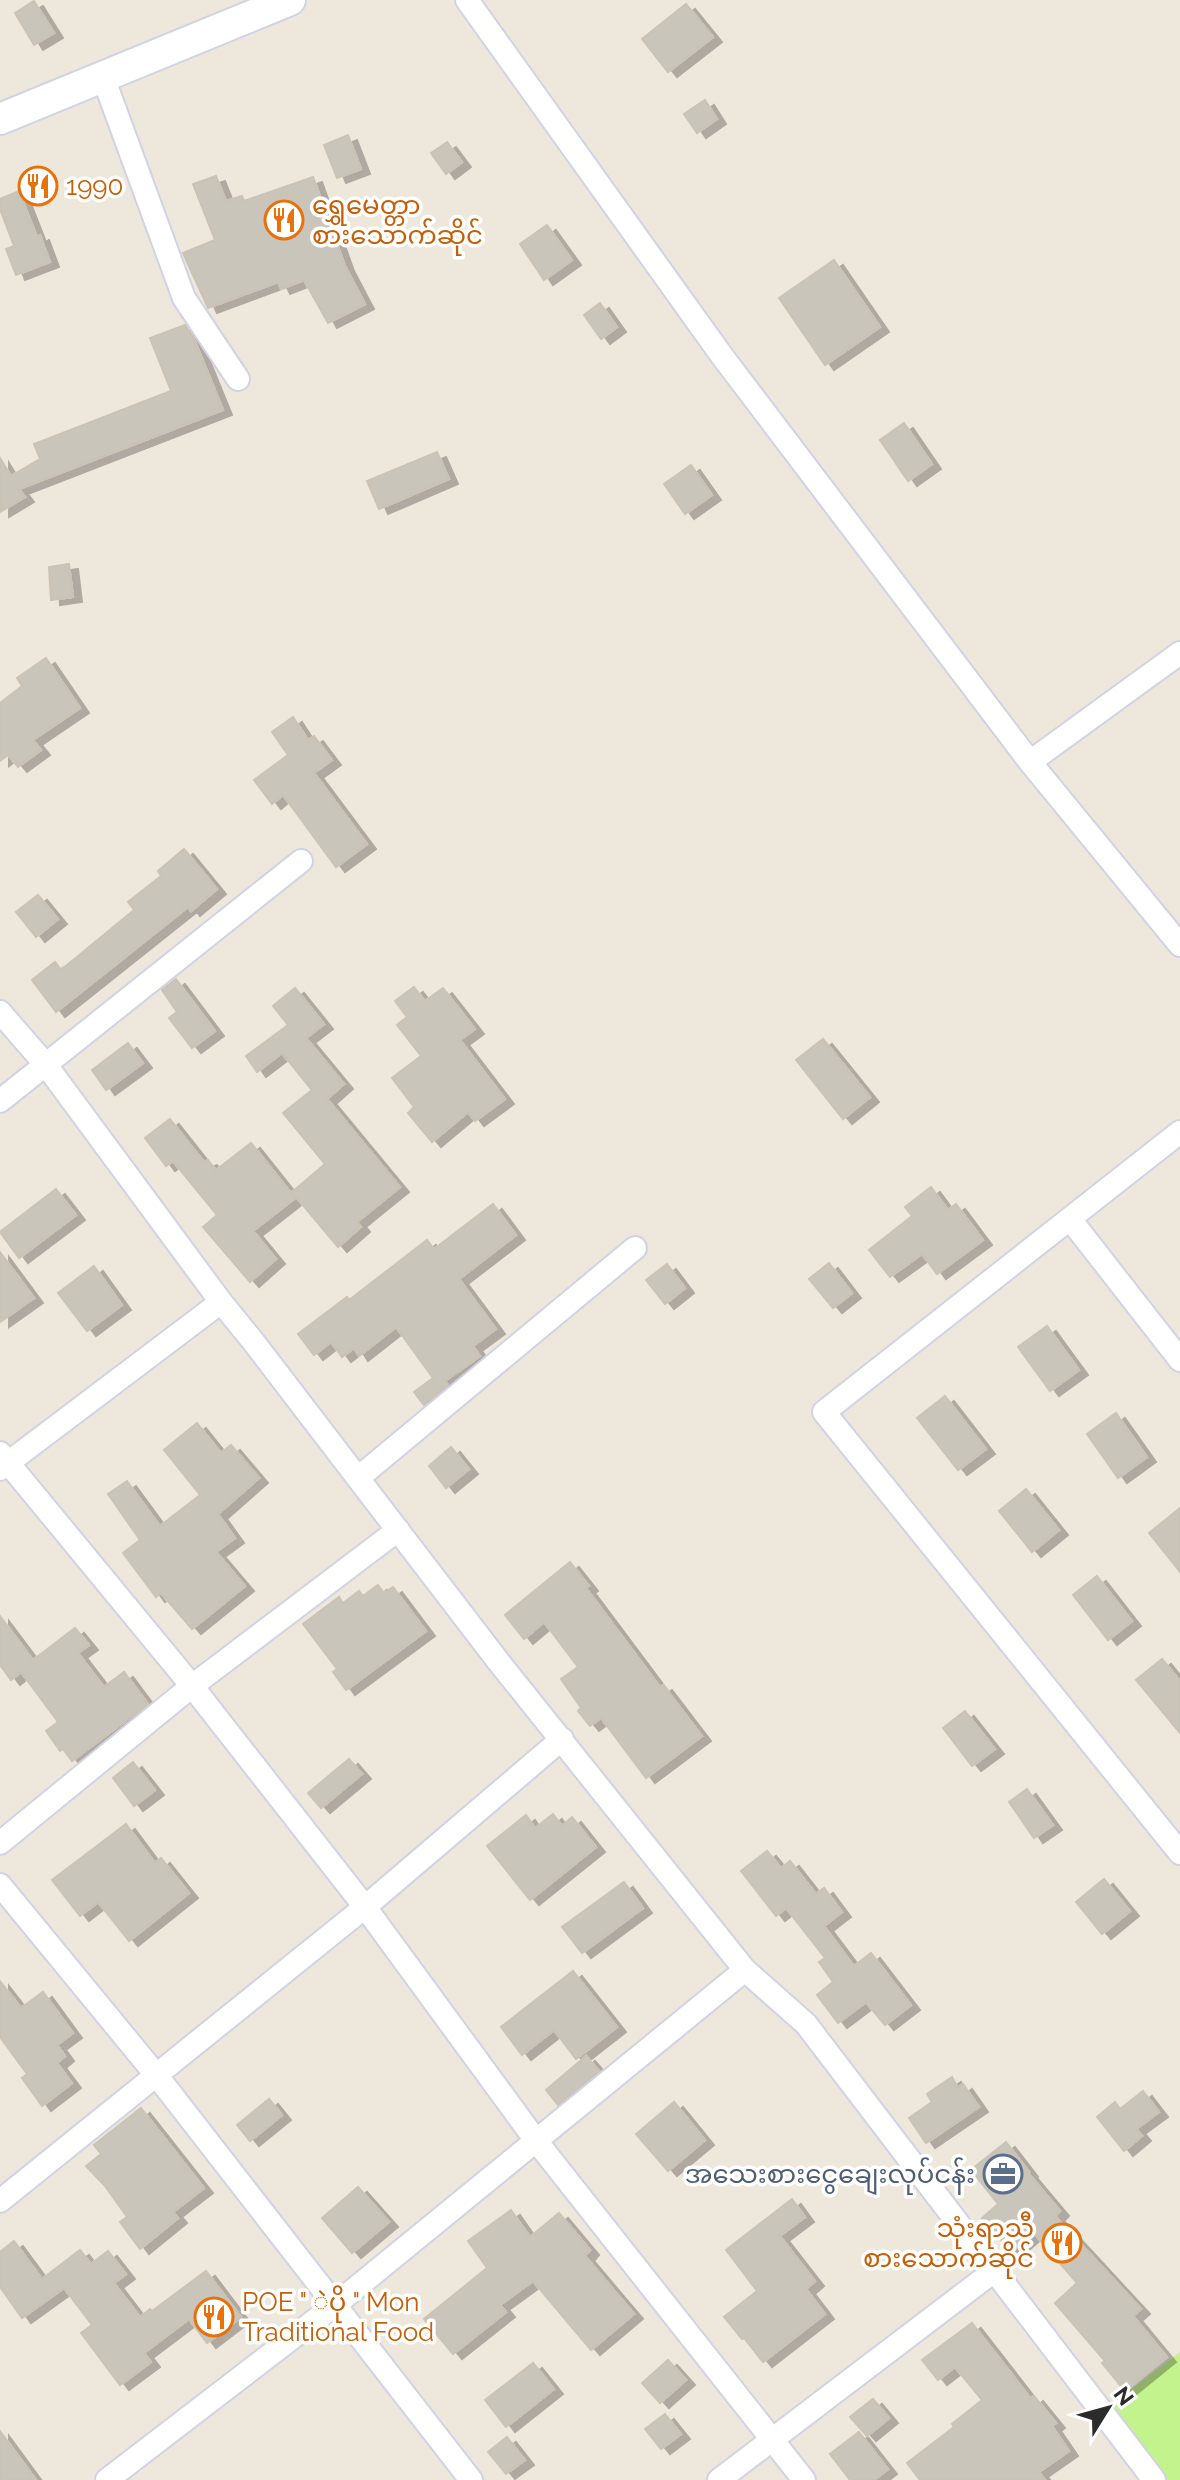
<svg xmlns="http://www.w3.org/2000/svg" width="1180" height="2480" viewBox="0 0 1180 2480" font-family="Raleway,'Noto Sans Myanmar',sans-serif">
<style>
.pitch{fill:#c3f38d}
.building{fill:#c9c5ba;stroke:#cac3b5;stroke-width:2;filter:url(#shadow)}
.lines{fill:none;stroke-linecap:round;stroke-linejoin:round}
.street-casing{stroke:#d1d3e5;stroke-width:26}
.secondary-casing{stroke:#d1d3e5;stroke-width:34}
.street{stroke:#fff;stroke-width:22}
.secondary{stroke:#fff;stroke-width:30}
.labels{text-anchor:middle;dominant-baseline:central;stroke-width:7;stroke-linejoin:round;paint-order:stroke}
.food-label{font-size:26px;fill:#c56008;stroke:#fff;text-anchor:start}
.service-label{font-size:26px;fill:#4e5e75;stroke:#fff;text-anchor:end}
</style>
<defs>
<filter id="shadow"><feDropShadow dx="9" dy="5" stdDeviation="0" flood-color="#0004"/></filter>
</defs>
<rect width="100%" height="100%" fill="#eee7db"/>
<path class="pitch" d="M 1180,2352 L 1180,2480 L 1167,2480 L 1110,2406 Z"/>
<path class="building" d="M 34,1 L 54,33 L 34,45 L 15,13 Z
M 686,4 L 713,37 L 668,72 L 642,39 Z
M 705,100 L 717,119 L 697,133 L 684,114 Z
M 348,135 L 361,169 L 337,178 L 324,145 Z
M 447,142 L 462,162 L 446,174 L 431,153 Z
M 216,176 L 226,201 L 242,196 L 244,201 L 313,177 L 345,266 L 365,304 L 328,323 L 304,280 L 281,289 L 278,282 L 208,308 L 183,253 L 215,240 L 193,184 Z
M 19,191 L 37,237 L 40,235 L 50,262 L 16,275 L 6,249 L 14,246 L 0,209 L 0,199 Z
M 547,225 L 572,260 L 544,280 L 520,244 Z
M 834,260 L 880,327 L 825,365 L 779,298 Z
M 600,303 L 617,327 L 601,339 L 584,315 Z
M 185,325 L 194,339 L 223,410 L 19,489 L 25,497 L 0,512 L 0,458 L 11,476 L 40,459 L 34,444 L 171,391 L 150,338 Z
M 904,423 L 932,464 L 908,481 L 880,440 Z
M 437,452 L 449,479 L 379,509 L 367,481 Z
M 691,465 L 712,495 L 685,514 L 664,484 Z
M 69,564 L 73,597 L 51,600 L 49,567 Z
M 46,658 L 80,708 L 33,740 L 41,750 L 18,767 L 8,755 L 0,761 L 0,703 L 22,686 L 17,678 Z
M 293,717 L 308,740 L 314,736 L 332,760 L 314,773 L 367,844 L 336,867 L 283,795 L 272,804 L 254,780 L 288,755 L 272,732 Z
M 184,849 L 217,889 L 191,911 L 188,907 L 56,1012 L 32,980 L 55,962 L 61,970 L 134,910 L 128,902 L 161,876 L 158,871 Z
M 38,895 L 58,919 L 36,937 L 16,912 Z
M 176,979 L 215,1031 L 192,1048 L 169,1018 L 177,1012 L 162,990 Z
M 414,987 L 425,1001 L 443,988 L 475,1029 L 460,1040 L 505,1099 L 475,1121 L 468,1112 L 432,1142 L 408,1113 L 414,1107 L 392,1078 L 421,1056 L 397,1025 L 407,1017 L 395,1001 Z
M 295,988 L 324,1024 L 306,1038 L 344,1084 L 327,1099 L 400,1187 L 357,1222 L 361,1227 L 338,1247 L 292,1192 L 325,1164 L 283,1113 L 312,1090 L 282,1053 L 257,1072 L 246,1056 L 288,1025 L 273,1006 Z
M 823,1039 L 870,1097 L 843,1119 L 796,1060 Z
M 128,1043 L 143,1063 L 106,1090 L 92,1070 Z
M 170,1119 L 204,1162 L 208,1160 L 216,1170 L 251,1143 L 295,1198 L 253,1231 L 276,1259 L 250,1282 L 203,1227 L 217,1215 L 173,1161 L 166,1166 L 145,1138 Z
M 931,1187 L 948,1210 L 956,1204 L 983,1240 L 937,1274 L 922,1254 L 890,1277 L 869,1250 L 912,1216 L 905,1207 Z
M 56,1189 L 76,1215 L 19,1258 L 0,1232 Z
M 493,1204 L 516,1235 L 459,1279 L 496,1329 L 473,1346 L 480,1356 L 445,1381 L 448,1385 L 424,1405 L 414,1392 L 433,1378 L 396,1327 L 359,1356 L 354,1348 L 342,1357 L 331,1342 L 314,1355 L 298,1334 L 347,1297 L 349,1300 L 427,1240 L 434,1249 Z
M 0,1252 L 34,1298 L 0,1322 Z
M 829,1263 L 852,1293 L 833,1308 L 809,1279 Z
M 667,1264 L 685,1288 L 665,1304 L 646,1280 Z
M 94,1266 L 122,1305 L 87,1331 L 58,1293 Z
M 1047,1326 L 1079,1370 L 1050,1391 L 1018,1347 Z
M 945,1396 L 986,1449 L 958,1470 L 917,1418 Z
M 1116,1413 L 1147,1457 L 1118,1478 L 1087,1434 Z
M 197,1423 L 221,1453 L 231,1445 L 259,1478 L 218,1514 L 235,1538 L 216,1552 L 245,1586 L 192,1629 L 161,1593 L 156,1597 L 123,1553 L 140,1540 L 108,1494 L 127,1481 L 160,1526 L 200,1495 L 164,1450 Z
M 451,1447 L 469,1469 L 446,1488 L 429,1466 Z
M 1026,1489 L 1059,1530 L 1032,1552 L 999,1511 Z
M 1180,1508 L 1180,1572 L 1149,1533 Z
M 570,1562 L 589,1586 L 586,1588 L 660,1687 L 663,1685 L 702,1736 L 646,1778 L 601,1718 L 590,1726 L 578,1711 L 581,1708 L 561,1679 L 578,1667 L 544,1622 L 524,1639 L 505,1615 Z
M 1097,1576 L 1132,1621 L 1108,1640 L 1073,1595 Z
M 378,1585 L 384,1593 L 393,1587 L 426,1631 L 346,1690 L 333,1672 L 337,1669 L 303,1624 L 339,1597 L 343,1603 L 359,1591 L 363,1596 Z
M 0,1616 L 33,1660 L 75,1628 L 89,1645 L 78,1653 L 104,1687 L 124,1672 L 148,1704 L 72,1761 L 63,1749 L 60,1751 L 46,1731 L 58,1722 L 21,1672 L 11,1680 L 0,1665 Z
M 1162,1659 L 1180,1681 L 1180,1733 L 1136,1680 Z
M 965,1711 L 995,1749 L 972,1766 L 943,1728 Z
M 349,1759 L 362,1774 L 321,1808 L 308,1793 Z
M 133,1762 L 155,1790 L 134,1806 L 113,1778 Z
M 1027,1789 L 1053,1825 L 1034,1838 L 1009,1802 Z
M 553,1814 L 562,1826 L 572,1817 L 596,1847 L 530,1900 L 487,1846 L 526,1815 L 535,1828 Z
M 126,1824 L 155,1863 L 161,1858 L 189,1893 L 129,1941 L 98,1902 L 80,1916 L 52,1880 Z
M 767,1851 L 781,1868 L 790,1861 L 816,1894 L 824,1888 L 842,1912 L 824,1926 L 854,1966 L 871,1953 L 911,2005 L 885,2025 L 866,2002 L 838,2023 L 817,1995 L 833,1982 L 819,1962 L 825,1958 L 786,1908 L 776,1916 L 741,1871 Z
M 1104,1879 L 1130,1911 L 1102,1934 L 1076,1902 Z
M 624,1882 L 643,1908 L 582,1953 L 562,1927 Z
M 573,1971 L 617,2027 L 576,2059 L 554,2030 L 522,2055 L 501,2027 Z
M 0,1981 L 21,2008 L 43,1992 L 73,2033 L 57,2045 L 65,2056 L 57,2063 L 72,2083 L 42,2106 L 22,2078 L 27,2074 L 0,2037 Z
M 586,2056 L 599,2071 L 558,2105 L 546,2090 Z
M 952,2077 L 958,2088 L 963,2084 L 979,2107 L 926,2143 L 909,2118 L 932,2102 L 927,2094 Z
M 1143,2091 L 1159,2112 L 1136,2129 L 1142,2136 L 1124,2151 L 1097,2117 L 1115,2102 L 1120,2109 Z
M 269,2099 L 282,2115 L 250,2141 L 237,2125 Z
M 674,2102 L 705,2140 L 668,2171 L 636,2134 Z
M 141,2108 L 204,2188 L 173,2212 L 178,2218 L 140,2249 L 120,2222 L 127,2217 L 105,2186 L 86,2166 L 101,2154 L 94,2145 Z
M 1006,2142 L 1029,2172 L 1028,2173 L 1060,2211 L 1055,2216 L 1141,2309 L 1133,2316 L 1167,2357 L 1125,2391 L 1102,2363 L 1105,2361 L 1055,2303 L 1077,2283 L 1034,2233 L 1012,2252 L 982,2218 L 998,2204 L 971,2170 Z
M 358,2187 L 389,2222 L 352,2253 L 322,2218 Z
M 792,2199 L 805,2217 L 780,2236 L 815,2281 L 806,2289 L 825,2314 L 763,2362 L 744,2338 L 742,2339 L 724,2317 L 757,2291 L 726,2250 Z
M 511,2210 L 530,2237 L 559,2213 L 590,2250 L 585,2256 L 634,2314 L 591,2350 L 533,2281 L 500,2305 L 506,2312 L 453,2354 L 424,2319 L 487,2268 L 468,2241 Z
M 14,2241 L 42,2279 L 80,2250 L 91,2264 L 108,2251 L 126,2274 L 114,2283 L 140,2317 L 150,2309 L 152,2311 L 206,2271 L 241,2317 L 207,2343 L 189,2319 L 144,2353 L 151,2362 L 120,2385 L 81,2333 L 92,2325 L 64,2288 L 22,2318 L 0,2287 L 0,2252 Z
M 972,2323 L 1031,2399 L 1034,2396 L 1056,2423 L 1052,2426 L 1069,2451 L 1039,2472 L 1045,2480 L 920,2480 L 907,2463 L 954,2427 L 952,2424 L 982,2400 L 955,2367 L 938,2380 L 922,2360 Z
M 668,2360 L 686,2380 L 660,2403 L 642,2383 Z
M 533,2363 L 554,2389 L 506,2427 L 485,2400 Z
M 873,2399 L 889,2418 L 867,2436 L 850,2417 Z
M 665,2414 L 681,2434 L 661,2449 L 645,2429 Z
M 0,2431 L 36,2480 L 0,2480 Z
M 859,2432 L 888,2469 L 874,2480 L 850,2480 L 830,2454 Z
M 507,2437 L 525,2460 L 506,2474 L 488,2452 Z"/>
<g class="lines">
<g class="street-casing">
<path id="street" d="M 467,0 L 722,356 L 1030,762 L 1180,945
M 103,77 L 184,298 L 238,379
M 1030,762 L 1180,653
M 0,1012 L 46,1065 L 221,1302 L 252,1340 L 498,1661 L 745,1970 L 806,2024 L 1154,2480
M 0,1101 L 301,861
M 1180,1132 L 824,1412 L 1180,1853
M 1070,1219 L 1180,1360
M 0,1453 L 192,1686 L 365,1907 L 537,2142 L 804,2480
M 0,1469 L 221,1302
M 358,1478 L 635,1248
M 0,1843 L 192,1686 L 398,1530
M 0,1885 L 157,2076 L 471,2480
M 0,2201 L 365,1907 L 562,1739
M 107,2480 L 335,2305 L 745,1970
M 719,2480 L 994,2271"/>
</g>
<g class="secondary-casing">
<path id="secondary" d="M 0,119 L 290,0"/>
</g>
<use href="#street" class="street"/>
<use href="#secondary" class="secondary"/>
</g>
<defs>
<g id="restaurant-ring" transform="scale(2)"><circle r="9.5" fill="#fff" stroke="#e8710a" stroke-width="1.5"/><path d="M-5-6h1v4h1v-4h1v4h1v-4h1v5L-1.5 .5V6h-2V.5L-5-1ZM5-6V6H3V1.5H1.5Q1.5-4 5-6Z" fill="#e8710a"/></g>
<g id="office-ring" transform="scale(2)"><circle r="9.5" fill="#fff" stroke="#5c6f8a" stroke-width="1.5"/><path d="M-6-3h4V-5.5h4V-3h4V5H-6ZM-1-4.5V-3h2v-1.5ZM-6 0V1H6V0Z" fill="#5c6f8a"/></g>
</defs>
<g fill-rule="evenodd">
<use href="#restaurant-ring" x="38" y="186"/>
<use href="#restaurant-ring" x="284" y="220"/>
<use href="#office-ring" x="1003" y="2174"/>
<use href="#restaurant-ring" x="1062" y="2243"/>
<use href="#restaurant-ring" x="214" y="2317"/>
</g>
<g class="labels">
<g class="food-label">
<text x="66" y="186">1990</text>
<text x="312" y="205">ရွှေမေတ္တာ<tspan x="312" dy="30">စားသောက်ဆိုင်</tspan></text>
<text x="1034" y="2228" text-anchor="end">သုံးရာသီ<tspan x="1034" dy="30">စားသောက်ဆိုင်</tspan></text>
<text x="242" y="2302">POE " ဲပို " Mon<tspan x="242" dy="30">Traditional Food</tspan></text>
</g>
<g class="service-label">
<text x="975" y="2174">အသေးစားငွေချေးလုပ်ငန်း</text>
</g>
</g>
<g transform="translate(1108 2408) rotate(53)" stroke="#ffffff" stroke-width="6" paint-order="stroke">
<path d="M0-6L14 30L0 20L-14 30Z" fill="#2b2b2b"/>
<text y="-12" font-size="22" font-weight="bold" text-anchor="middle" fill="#2b2b2b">N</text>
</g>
</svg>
